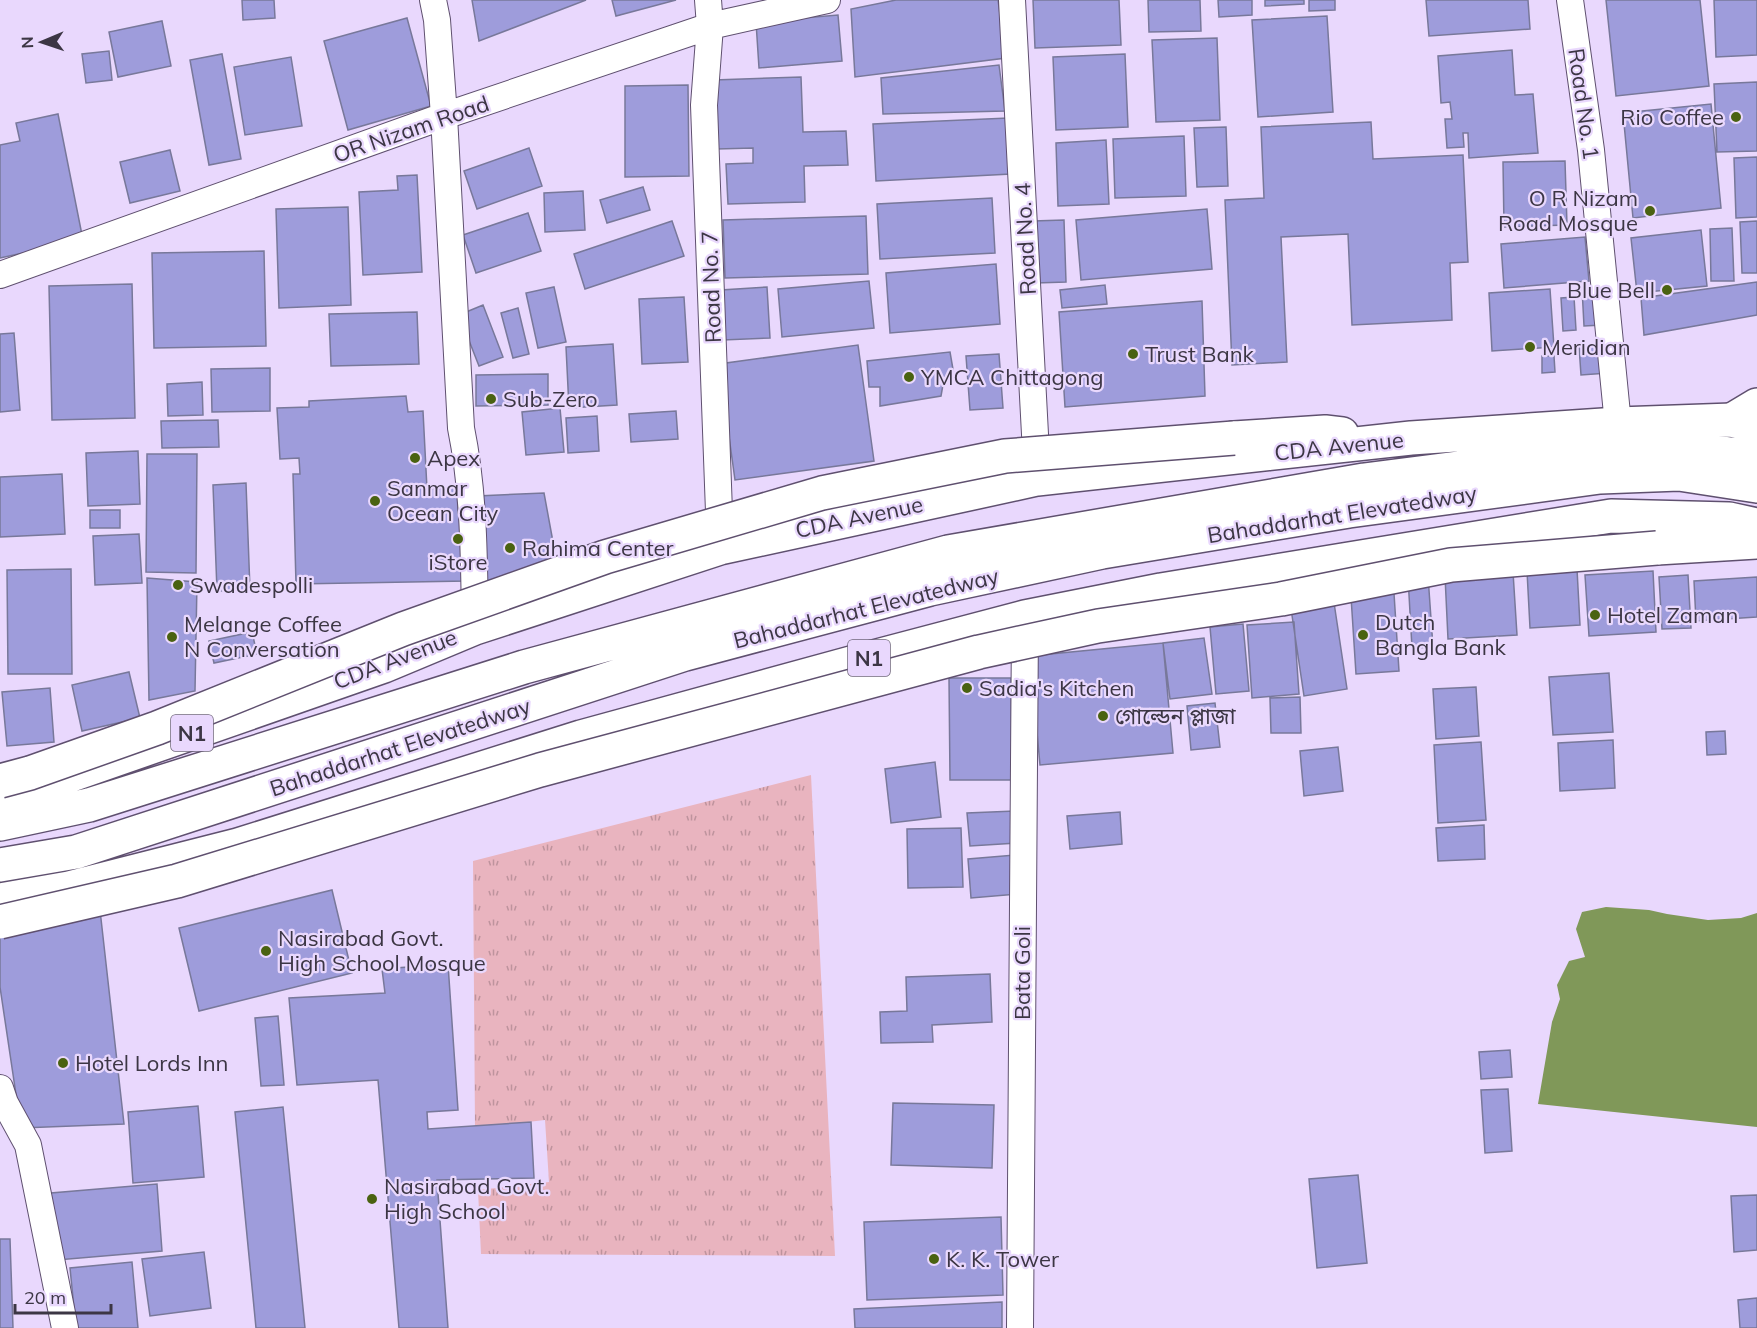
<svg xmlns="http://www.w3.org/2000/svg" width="1757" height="1328" viewBox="0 0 1757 1328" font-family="Mulish,'Noto Sans Bengali',sans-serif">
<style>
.park{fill:url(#park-tufts)}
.water{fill:#809859}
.building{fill:#9e9cdb;stroke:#78789a;stroke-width:1.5}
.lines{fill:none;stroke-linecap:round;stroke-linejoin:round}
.minor-casing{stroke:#5f506f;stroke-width:28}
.primary-casing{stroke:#5f506f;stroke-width:36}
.trunk-casing{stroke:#5f506f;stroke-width:36}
.minor{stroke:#fff;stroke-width:26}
.primary{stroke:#fff;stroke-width:33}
.trunk{stroke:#fff;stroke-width:33}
.primary-bridge-casing{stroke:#5f506f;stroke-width:36;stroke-linecap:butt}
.primary-bridge{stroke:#fff;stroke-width:33}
.poi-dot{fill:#4a6211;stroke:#e9d8fd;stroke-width:2}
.labels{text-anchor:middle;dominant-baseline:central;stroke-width:4.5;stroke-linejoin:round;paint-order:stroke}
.shield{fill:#e9d8fd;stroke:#70677c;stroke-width:1.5}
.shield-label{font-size:21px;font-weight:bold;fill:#3c3644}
.street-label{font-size:22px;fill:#3c3644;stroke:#e9d8fd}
.poi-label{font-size:22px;fill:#3c3644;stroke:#e9d8fd;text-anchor:start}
</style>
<defs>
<pattern id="park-tufts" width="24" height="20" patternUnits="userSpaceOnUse" patternTransform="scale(1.5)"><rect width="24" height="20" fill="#e9b4bf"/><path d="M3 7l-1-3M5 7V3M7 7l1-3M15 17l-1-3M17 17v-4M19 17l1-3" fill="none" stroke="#be939d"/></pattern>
</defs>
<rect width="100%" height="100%" fill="#e9d8fd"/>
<path class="park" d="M 811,775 L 835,1256 L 481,1254 L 478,1190 L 549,1182 L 545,1120 L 475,1128 L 473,861 Z"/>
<path class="water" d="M 1606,907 L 1649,910 L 1667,914 L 1708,920 L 1741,918 L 1757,913 L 1757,1127 L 1538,1104 L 1552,1022 L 1560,999 L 1557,985 L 1569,961 L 1585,957 L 1576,929 L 1582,912 Z"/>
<path class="building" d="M 242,0 L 274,0 L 275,18 L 243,20 Z
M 472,0 L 586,0 L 479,41 Z
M 612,0 L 676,0 L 616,16 Z
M 896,0 L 998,0 L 1006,58 L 855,77 L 851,9 Z
M 1033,0 L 1119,0 L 1121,45 L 1035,48 Z
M 1148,0 L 1200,0 L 1201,31 L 1149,32 Z
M 1218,0 L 1252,0 L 1252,15 L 1219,17 Z
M 1265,0 L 1304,0 L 1304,4 L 1265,6 Z
M 1309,0 L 1335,0 L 1335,10 L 1309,11 Z
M 1426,0 L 1528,0 L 1530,29 L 1429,36 Z
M 1606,0 L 1700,0 L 1709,86 L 1616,96 Z
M 1714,0 L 1757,0 L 1757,55 L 1716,57 Z
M 838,15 L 842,61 L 759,68 L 756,22 Z
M 1327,16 L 1333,112 L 1258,117 L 1252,20 Z
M 407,18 L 431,106 L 348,130 L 324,41 Z
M 162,21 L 171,66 L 118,77 L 109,32 Z
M 1217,38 L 1220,120 L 1156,122 L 1152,40 Z
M 1512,50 L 1515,95 L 1533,94 L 1538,153 L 1469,158 L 1468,133 L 1463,133 L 1464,147 L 1447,148 L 1445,119 L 1452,119 L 1450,102 L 1441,103 L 1438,56 Z
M 109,51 L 112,80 L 86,83 L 82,54 Z
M 222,54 L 241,159 L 209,165 L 190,60 Z
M 1125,54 L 1128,127 L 1056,130 L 1053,57 Z
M 291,57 L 302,126 L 245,135 L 234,67 Z
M 999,65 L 1005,111 L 883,114 L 881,78 Z
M 801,77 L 803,132 L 846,131 L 848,165 L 804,166 L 805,202 L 728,204 L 726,164 L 753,163 L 753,148 L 717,149 L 714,80 Z
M 1757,82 L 1757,151 L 1717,152 L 1714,84 Z
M 688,85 L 689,176 L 625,177 L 625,86 Z
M 1711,104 L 1721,208 L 1633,218 L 1623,113 Z
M 58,114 L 83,240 L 0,258 L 0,145 L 20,141 L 16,123 Z
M 1008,118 L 1011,174 L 876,181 L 873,124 Z
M 1371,122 L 1373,159 L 1463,155 L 1468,262 L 1450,263 L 1452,320 L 1352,325 L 1348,234 L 1281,237 L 1287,362 L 1232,365 L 1225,200 L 1264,198 L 1261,127 Z
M 1226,127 L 1228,186 L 1197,187 L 1194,128 Z
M 1184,136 L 1186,196 L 1115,198 L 1113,139 Z
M 1106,140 L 1109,204 L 1058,206 L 1056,143 Z
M 529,148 L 542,186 L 477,209 L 464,171 Z
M 170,150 L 180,191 L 130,203 L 120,162 Z
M 1757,157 L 1757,217 L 1736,218 L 1734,158 Z
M 1565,161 L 1567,225 L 1504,227 L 1503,162 Z
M 417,175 L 422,272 L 363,275 L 359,192 L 398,190 L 397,176 Z
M 643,187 L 650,210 L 607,223 L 600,200 Z
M 583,191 L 585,230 L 545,232 L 544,193 Z
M 992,198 L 995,253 L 880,259 L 877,204 Z
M 348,207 L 351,305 L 279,308 L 276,209 Z
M 1207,209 L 1212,269 L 1081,280 L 1076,220 Z
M 528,213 L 541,251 L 476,273 L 463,235 Z
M 866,216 L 868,274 L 725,278 L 723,220 Z
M 1064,220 L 1066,282 L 1036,283 L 1033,221 Z
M 672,221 L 684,256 L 585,289 L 574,254 Z
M 1757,221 L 1757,273 L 1742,273 L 1740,222 Z
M 1732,228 L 1734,281 L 1711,281 L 1710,229 Z
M 1701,230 L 1707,286 L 1637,293 L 1631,238 Z
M 1585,237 L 1589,281 L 1504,288 L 1501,244 Z
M 264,251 L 266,346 L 154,348 L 152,253 Z
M 996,264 L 1000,324 L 890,333 L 886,273 Z
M 869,281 L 874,328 L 782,337 L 778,289 Z
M 1757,282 L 1757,315 L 1644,335 L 1641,298 Z
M 132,284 L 135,418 L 52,420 L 49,286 Z
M 1105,285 L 1107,304 L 1062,308 L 1060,290 Z
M 554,287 L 566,342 L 538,348 L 526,293 Z
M 767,287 L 770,338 L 723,340 L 721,290 Z
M 1601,287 L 1602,325 L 1584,326 L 1582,288 Z
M 1550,289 L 1554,347 L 1492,351 L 1489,293 Z
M 684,297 L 688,362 L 642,364 L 639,299 Z
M 1574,297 L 1576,330 L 1563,331 L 1561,298 Z
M 1202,301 L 1205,396 L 1065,407 L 1059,312 Z
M 483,305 L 503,357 L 479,366 L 459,315 Z
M 518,308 L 529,354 L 513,358 L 501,313 Z
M 417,312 L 419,364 L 331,366 L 329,314 Z
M 14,333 L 20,410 L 0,412 L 0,334 Z
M 613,344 L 617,405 L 569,408 L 566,347 Z
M 858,345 L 874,461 L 735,480 L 719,364 Z
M 1606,345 L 1608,373 L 1581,375 L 1579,346 Z
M 950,352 L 954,375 L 944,379 L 941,396 L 880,406 L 880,387 L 869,387 L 867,361 Z
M 999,354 L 1003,408 L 970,410 L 966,356 Z
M 1542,356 L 1554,356 L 1555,372 L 1542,373 Z
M 270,368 L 270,411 L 212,412 L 211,369 Z
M 548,374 L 548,405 L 476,406 L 476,375 Z
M 202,382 L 203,415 L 168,416 L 167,384 Z
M 406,396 L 408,412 L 423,411 L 427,489 L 457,488 L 458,513 L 464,513 L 467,581 L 296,584 L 293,474 L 300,474 L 299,458 L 280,459 L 277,408 L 309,407 L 309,401 Z
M 560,408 L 564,452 L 526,455 L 522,412 Z
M 676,411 L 678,439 L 631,442 L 629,414 Z
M 597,416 L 599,451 L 568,453 L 566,418 Z
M 218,420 L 219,447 L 162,448 L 161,421 Z
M 138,451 L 140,504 L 88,506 L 86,453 Z
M 147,454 L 197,454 L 196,573 L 146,572 Z
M 62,474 L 65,534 L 0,537 L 0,477 Z
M 246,483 L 250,590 L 217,591 L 213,485 Z
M 544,493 L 558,569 L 487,584 L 477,496 Z
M 90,510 L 120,510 L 120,528 L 90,528 Z
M 139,534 L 142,583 L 95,585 L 93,536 Z
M 71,569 L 72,674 L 8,674 L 7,570 Z
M 1577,569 L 1580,625 L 1530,628 L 1527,571 Z
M 1653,571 L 1656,632 L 1589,636 L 1585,575 Z
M 1513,572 L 1517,635 L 1448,639 L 1445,576 Z
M 1688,575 L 1691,628 L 1662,629 L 1659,577 Z
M 1428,576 L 1433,647 L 1412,648 L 1408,577 Z
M 1757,577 L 1757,617 L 1696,621 L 1694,581 Z
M 147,578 L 197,582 L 195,691 L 149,700 Z
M 1393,578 L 1399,671 L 1356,674 L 1350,581 Z
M 1333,596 L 1347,689 L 1304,696 L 1290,602 Z
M 1294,622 L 1299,694 L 1252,698 L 1247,625 Z
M 1243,624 L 1249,691 L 1216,694 L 1210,627 Z
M 252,632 L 257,654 L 214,663 L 209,641 Z
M 1204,638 L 1212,694 L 1170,699 L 1163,643 Z
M 1163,643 L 1173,753 L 1040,765 L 1030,656 Z
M 129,672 L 140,718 L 82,731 L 72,685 Z
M 1609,673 L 1613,732 L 1553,735 L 1549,677 Z
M 949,678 L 1011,678 L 1012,780 L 950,780 Z
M 1476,687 L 1479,736 L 1436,739 L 1433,689 Z
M 50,688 L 54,742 L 7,746 L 2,692 Z
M 1300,697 L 1301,733 L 1271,733 L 1270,698 Z
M 1215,703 L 1220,747 L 1191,750 L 1187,706 Z
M 1725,731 L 1726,754 L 1707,755 L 1706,732 Z
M 1613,740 L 1615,788 L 1560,791 L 1558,743 Z
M 1481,742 L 1486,820 L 1438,823 L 1434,745 Z
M 1338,747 L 1343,791 L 1304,796 L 1300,751 Z
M 935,762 L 941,817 L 891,823 L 885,769 Z
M 1015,811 L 1017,843 L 970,846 L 967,813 Z
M 1120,812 L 1122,844 L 1070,849 L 1067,816 Z
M 1484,825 L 1485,859 L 1438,861 L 1436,828 Z
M 961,828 L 963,887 L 908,888 L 907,829 Z
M 1015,855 L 1018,894 L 971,898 L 968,859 Z
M 332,890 L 352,973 L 199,1011 L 179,928 Z
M 99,901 L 124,1124 L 21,1128 L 0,987 L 0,915 Z
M 448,964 L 458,1110 L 427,1112 L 428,1129 L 531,1122 L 534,1178 L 437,1180 L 448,1328 L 399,1328 L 378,1080 L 297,1085 L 289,998 L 385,993 L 382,969 Z
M 990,974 L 992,1022 L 932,1025 L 933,1042 L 881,1043 L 880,1012 L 907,1011 L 906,977 Z
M 278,1016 L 284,1085 L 261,1086 L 255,1018 Z
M 1510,1050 L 1512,1077 L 1481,1079 L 1479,1052 Z
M 1508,1089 L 1512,1151 L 1485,1153 L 1481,1090 Z
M 893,1103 L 994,1105 L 992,1168 L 891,1165 Z
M 198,1106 L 204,1177 L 133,1183 L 128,1112 Z
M 283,1107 L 305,1328 L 256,1328 L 235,1112 Z
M 1358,1175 L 1367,1263 L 1317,1268 L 1309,1179 Z
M 157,1184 L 162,1251 L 57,1260 L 51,1193 Z
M 1757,1195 L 1757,1250 L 1734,1252 L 1731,1196 Z
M 1001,1217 L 1003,1295 L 867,1300 L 864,1222 Z
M 0,1239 L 10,1239 L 13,1328 L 0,1328 Z
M 204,1252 L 211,1308 L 150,1316 L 142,1259 Z
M 132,1262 L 138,1328 L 76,1328 L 70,1268 Z
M 1757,1298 L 1757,1328 L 1740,1328 L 1738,1300 Z
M 1002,1302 L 1002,1328 L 855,1328 L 854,1309 Z"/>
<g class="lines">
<g class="minor-casing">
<path id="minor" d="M 433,0 L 437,20 L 444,116 L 461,428 C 474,492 474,556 475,622
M 708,0 L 710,26 L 704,105 L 720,539
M 1012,0 L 1037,472
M 1570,0 L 1591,150 L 1618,424
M 0,275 L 444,116 L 710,26 L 827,0
M 0,1088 L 5,1103 L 28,1145 L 65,1328
M 1020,1328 L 1025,623"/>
</g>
<g class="primary-casing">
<path id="primary" d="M 1732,420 L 1757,405
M 1234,438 L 1325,432 L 1342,434
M 1657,548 L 1757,542"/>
</g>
<g class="trunk-casing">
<path id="trunk" d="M 0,800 L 384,666 L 475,628 L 720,548 L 1037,479 L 1411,438 L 1618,424 L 1732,420 L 1757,427
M 0,824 L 89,805 L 524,667 L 948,552 L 1364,480 L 1601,450 L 1681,447 L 1757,458
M 0,865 L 76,852 L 685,654 L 930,589 L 1102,552 L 1349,511 L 1600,477 L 1679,474 L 1757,486
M 0,900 L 69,888 L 238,845 L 581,737 L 862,660 L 1025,617 L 1161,590 L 1611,516 L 1729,519 L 1757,525"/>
</g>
<use href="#minor" class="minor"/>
<use href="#primary" class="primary"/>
<use href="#trunk" class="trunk"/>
<g class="primary-bridge-casing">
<path id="primary-bridge" d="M 0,781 L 30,773 L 157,728 L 403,629 L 605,557 L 822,493 L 1005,456 L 1234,438
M 0,922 L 177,881 L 540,770 L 979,652 L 1098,626 L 1281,599 L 1451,565 L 1657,548"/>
</g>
<use href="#primary-bridge" class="primary-bridge"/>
</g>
<g class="poi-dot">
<circle cx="1736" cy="117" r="6"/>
<circle cx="1650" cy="211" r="6"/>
<circle cx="1667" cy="290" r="6"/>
<circle cx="1530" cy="347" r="6"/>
<circle cx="1133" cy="354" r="6"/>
<circle cx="909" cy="377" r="6"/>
<circle cx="491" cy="399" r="6"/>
<circle cx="415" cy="458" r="6"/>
<circle cx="375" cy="501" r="6"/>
<circle cx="458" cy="539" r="6"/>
<circle cx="510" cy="548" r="6"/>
<circle cx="178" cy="585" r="6"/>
<circle cx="1595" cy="615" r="6"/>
<circle cx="1363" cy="635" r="6"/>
<circle cx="172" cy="637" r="6"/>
<circle cx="967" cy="688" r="6"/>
<circle cx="1103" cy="716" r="6"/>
<circle cx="266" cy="951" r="6"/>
<circle cx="63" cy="1063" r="6"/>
<circle cx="372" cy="1199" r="6"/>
<circle cx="934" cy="1259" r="6"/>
</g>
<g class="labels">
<g class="shield">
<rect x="848" y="640" width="42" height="36" rx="4.5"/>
<rect x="171" y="715" width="42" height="36" rx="4.5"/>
</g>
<g class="shield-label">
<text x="869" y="658">N1</text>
<text x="192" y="733">N1</text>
</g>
<g class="street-label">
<text transform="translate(1584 104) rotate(82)">Road No. 1</text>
<text transform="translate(411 129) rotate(-19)">OR Nizam Road</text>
<text transform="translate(1025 239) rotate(-93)">Road No. 4</text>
<text transform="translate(711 287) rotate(-92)">Road No. 7</text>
<text transform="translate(1339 446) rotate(-6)">CDA Avenue</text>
<text transform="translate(1342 514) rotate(-9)">Bahaddarhat Elevatedway</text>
<text transform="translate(859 517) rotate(-12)">CDA Avenue</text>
<text transform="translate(866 608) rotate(-14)">Bahaddarhat Elevatedway</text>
<text transform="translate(395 659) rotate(-21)">CDA Avenue</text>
<text transform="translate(400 747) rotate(-18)">Bahaddarhat Elevatedway</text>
<text transform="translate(1022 973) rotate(-90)">Bata Goli</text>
</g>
<g class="poi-label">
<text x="1724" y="117" text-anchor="end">Rio Coffee</text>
<text x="1638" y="198" text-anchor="end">O R Nizam<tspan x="1638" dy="25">Road Mosque</tspan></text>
<text x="1655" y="290" text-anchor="end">Blue Bell</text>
<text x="1542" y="347">Meridian</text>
<text x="1145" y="354">Trust Bank</text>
<text x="921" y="377">YMCA Chittagong</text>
<text x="503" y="399">Sub-Zero</text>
<text x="427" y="458">Apex</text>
<text x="387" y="488">Sanmar<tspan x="387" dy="25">Ocean City</tspan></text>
<text x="522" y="548">Rahima Center</text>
<text x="458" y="562" text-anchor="middle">iStore</text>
<text x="190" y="585">Swadespolli</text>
<text x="1607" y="615">Hotel Zaman</text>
<text x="1375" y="622">Dutch<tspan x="1375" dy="25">Bangla Bank</tspan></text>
<text x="184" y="624">Melange Coffee<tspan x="184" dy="25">N Conversation</tspan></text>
<text x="979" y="688">Sadia's Kitchen</text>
<text x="1115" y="716">গোল্ডেন প্লাজা</text>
<text x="278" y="938">Nasirabad Govt.<tspan x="278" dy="25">High School Mosque</tspan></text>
<text x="75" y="1063">Hotel Lords Inn</text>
<text x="384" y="1186">Nasirabad Govt.<tspan x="384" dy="25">High School</tspan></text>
<text x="946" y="1259">K. K. Tower</text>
</g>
</g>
<g transform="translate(42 42) rotate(268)" stroke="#e9d8fd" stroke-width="4.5" paint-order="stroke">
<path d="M0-4.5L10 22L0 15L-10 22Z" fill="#3c3644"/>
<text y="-9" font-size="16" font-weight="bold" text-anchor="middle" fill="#3c3644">N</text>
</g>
<path d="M15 1304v9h96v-9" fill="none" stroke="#3c3644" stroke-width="3"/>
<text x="24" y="1304" font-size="18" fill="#3c3644" stroke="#e9d8fd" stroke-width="4.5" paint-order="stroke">20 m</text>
</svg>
